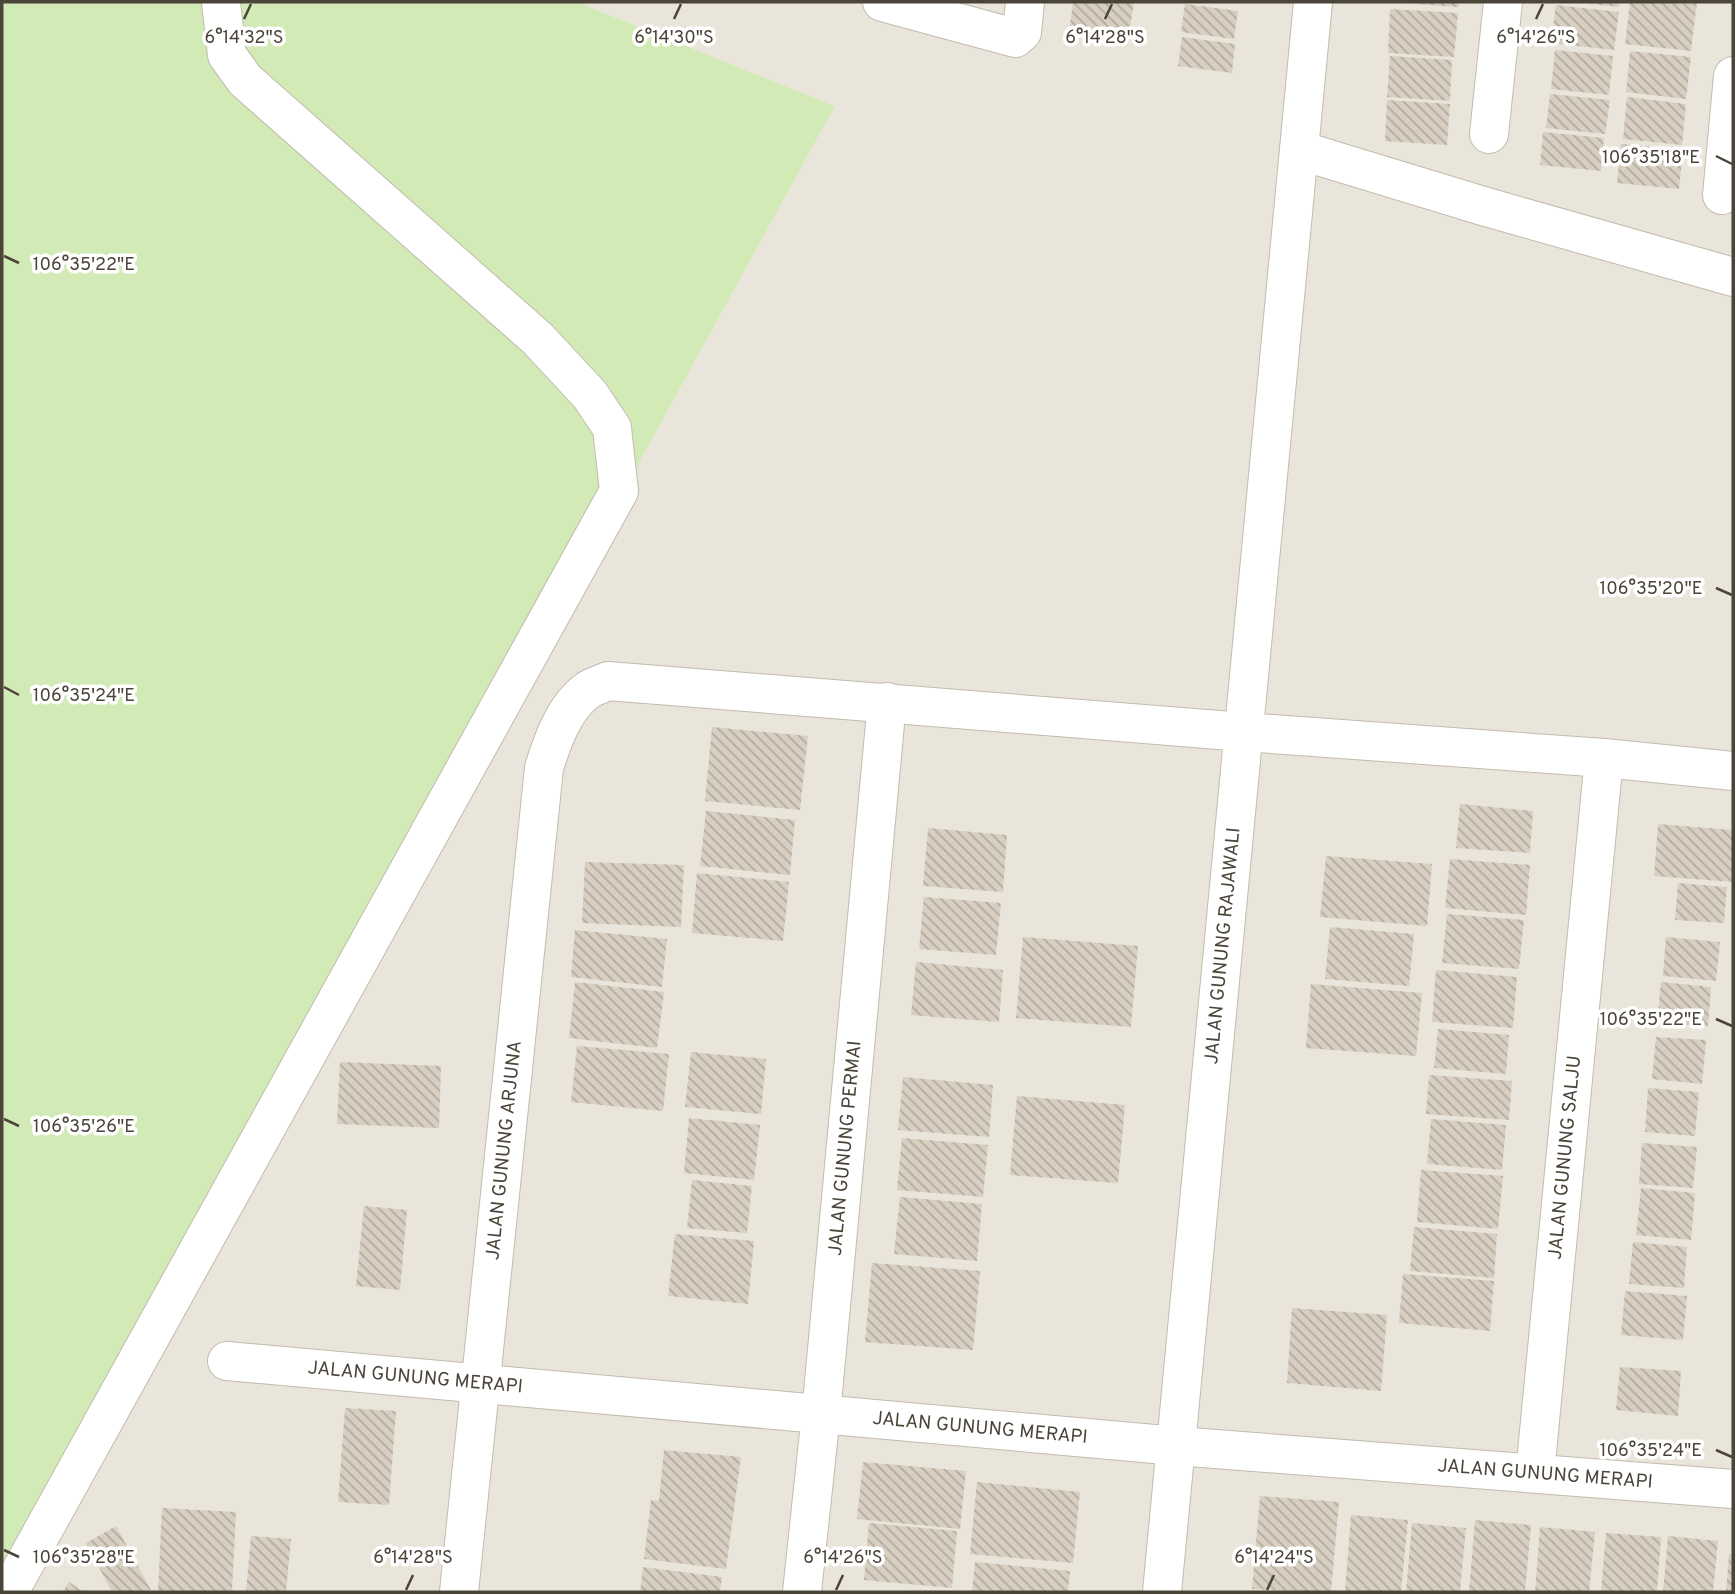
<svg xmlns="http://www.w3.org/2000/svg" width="1735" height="1594" viewBox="0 0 1735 1594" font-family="Overpass,sans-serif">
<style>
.residential{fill:#eae5da}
.green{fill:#d2eab5}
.building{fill:url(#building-back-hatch)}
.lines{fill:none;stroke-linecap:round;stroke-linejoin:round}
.minor-casing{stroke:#c2bbae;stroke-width:40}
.minor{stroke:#fff;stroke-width:38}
.ticks{fill:none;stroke:#4b4439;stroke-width:2.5}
.labels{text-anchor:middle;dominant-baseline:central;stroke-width:7;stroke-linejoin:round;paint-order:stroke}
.street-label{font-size:19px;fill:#4b4439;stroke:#fff}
.ticks-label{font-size:18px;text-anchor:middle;fill:#4b4439;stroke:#fff;stroke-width:7;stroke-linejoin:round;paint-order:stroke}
</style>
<defs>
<pattern id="building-back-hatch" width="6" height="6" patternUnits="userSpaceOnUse" patternTransform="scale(1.75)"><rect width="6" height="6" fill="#d8cfc1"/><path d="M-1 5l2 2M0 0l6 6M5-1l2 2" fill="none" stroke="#b1aa9e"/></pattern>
</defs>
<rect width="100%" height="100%" fill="#f6f3ec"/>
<path class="residential" d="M 577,2 L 1733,2 L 1733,1592 L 19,1592 L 835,106 Z"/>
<path class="green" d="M 2,2 L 577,2 L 835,106 L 19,1592 L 2,1592 Z"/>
<path class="building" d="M 1073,2 L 1134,2 L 1129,34 L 1070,26 Z
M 1414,2 L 1459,2 L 1459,7 L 1414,4 Z
M 1590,2 L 1619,2 L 1619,7 L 1590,4 Z
M 1630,2 L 1697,2 L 1691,51 L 1625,44 Z
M 1185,4 L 1238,11 L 1234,39 L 1181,32 Z
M 1556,5 L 1619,12 L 1614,50 L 1551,43 Z
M 1390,9 L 1458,13 L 1454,57 L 1388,53 Z
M 1182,37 L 1235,44 L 1232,73 L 1178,66 Z
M 1555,50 L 1613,56 L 1609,95 L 1551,89 Z
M 1630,51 L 1691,57 L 1686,99 L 1626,92 Z
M 1390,56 L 1452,60 L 1450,101 L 1387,97 Z
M 1550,94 L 1610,100 L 1605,134 L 1546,128 Z
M 1627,97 L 1686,104 L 1682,145 L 1623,139 Z
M 1387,100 L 1450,104 L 1447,145 L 1385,141 Z
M 1543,132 L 1604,138 L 1601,171 L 1540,165 Z
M 1621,144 L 1683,150 L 1679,189 L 1617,183 Z
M 712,727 L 808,736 L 800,810 L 705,801 Z
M 1460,804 L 1533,811 L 1530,853 L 1456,848 Z
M 706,811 L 795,820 L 790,875 L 700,866 Z
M 1658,824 L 1733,830 L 1733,882 L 1654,876 Z
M 928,828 L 1007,835 L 1003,892 L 923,886 Z
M 1326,856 L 1432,864 L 1427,926 L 1320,917 Z
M 1450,859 L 1530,865 L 1526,915 L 1445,908 Z
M 585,862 L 684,865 L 681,927 L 582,923 Z
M 697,873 L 789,882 L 783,941 L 692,933 Z
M 1678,883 L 1727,887 L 1724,923 L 1675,920 Z
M 924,897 L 1001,903 L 996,955 L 919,949 Z
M 1447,914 L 1524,920 L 1519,969 L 1442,963 Z
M 1330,927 L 1414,934 L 1409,986 L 1325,979 Z
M 575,930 L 667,939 L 662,987 L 571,977 Z
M 1023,937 L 1138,946 L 1131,1027 L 1016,1018 Z
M 1666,937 L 1720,942 L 1716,981 L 1663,976 Z
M 916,962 L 1003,970 L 999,1022 L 911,1015 Z
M 1436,970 L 1517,977 L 1513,1028 L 1432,1022 Z
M 575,982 L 664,992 L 657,1048 L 569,1038 Z
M 1661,982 L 1711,987 L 1708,1026 L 1657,1023 Z
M 1311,984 L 1422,993 L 1416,1056 L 1306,1048 Z
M 1438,1029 L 1509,1035 L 1506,1074 L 1434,1068 Z
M 1656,1037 L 1706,1040 L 1702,1084 L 1652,1079 Z
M 577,1046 L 669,1054 L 663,1111 L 571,1102 Z
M 691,1052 L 766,1059 L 761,1114 L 685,1107 Z
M 340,1062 L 441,1066 L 439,1128 L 337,1124 Z
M 1429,1075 L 1512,1081 L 1509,1120 L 1426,1114 Z
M 903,1077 L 993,1085 L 989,1137 L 898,1130 Z
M 1648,1088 L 1699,1092 L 1695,1136 L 1645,1132 Z
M 1017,1096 L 1125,1105 L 1118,1183 L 1010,1175 Z
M 689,1118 L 760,1125 L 754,1180 L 684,1173 Z
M 1431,1119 L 1506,1125 L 1502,1170 L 1427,1164 Z
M 902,1138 L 988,1145 L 983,1197 L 897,1190 Z
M 1642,1143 L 1697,1147 L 1693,1188 L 1639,1184 Z
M 1421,1170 L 1503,1176 L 1498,1229 L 1417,1222 Z
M 692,1180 L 752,1186 L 747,1233 L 687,1228 Z
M 1641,1188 L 1695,1193 L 1691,1240 L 1636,1235 Z
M 900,1197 L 982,1204 L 977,1261 L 894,1254 Z
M 364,1206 L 407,1210 L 400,1290 L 356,1286 Z
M 1414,1227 L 1497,1234 L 1494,1278 L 1410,1271 Z
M 675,1234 L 754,1241 L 748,1304 L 668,1296 Z
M 1633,1242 L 1687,1247 L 1684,1288 L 1629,1284 Z
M 872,1263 L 980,1271 L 973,1350 L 865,1342 Z
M 1403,1274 L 1494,1281 L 1490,1331 L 1399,1323 Z
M 1625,1291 L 1687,1296 L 1683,1340 L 1621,1335 Z
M 1292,1308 L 1387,1315 L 1381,1391 L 1287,1383 Z
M 1620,1367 L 1681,1371 L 1678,1416 L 1616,1410 Z
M 345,1408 L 396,1411 L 389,1505 L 338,1502 Z
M 664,1450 L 741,1457 L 726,1569 L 644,1559 L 651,1500 L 659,1501 Z
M 863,1462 L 966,1471 L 960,1529 L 857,1519 Z
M 977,1482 L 1080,1492 L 1073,1563 L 970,1554 Z
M 1260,1496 L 1339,1502 L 1331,1592 L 1252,1589 Z
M 162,1508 L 236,1512 L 232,1592 L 158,1592 Z
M 1351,1515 L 1408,1520 L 1401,1592 L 1345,1592 Z
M 1475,1520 L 1531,1525 L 1525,1592 L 1469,1592 Z
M 869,1523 L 957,1531 L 952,1588 L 864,1580 Z
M 1412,1523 L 1466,1528 L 1460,1592 L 1406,1592 Z
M 116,1526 L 151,1590 L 147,1592 L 112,1592 L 86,1543 Z
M 1540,1527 L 1595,1532 L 1589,1592 L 1535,1592 Z
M 1606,1533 L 1661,1537 L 1657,1592 L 1601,1592 Z
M 251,1536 L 291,1539 L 286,1592 L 246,1592 Z
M 1668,1536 L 1718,1541 L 1713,1592 L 1663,1592 Z
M 1729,1554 L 1733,1554 L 1733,1592 L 1726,1592 Z
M 975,1562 L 1070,1571 L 1068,1592 L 972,1592 Z
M 643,1567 L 722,1577 L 720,1592 L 640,1592 Z
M 69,1582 L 84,1592 L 63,1592 Z"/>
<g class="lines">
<g class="minor-casing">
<g id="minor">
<path d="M 882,2 L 1015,38 L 1022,32 L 1025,2"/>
<path d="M 1489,134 L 1503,2"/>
<path d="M 1299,150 L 1483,206 L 1733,277"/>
<path d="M 1722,195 L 1733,76"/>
<path id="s1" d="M 227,1361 L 1177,1446 L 1733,1489"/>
<path id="s2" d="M 1535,1473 L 1604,758"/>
<path d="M 9,1592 L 619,491 L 612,428 L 590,395 L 538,339 L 245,80 L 227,55 L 221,2"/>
<path id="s3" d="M 459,1592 L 544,768 C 552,742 564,707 588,690 C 594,686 602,684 608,681 L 1244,732 L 1604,758 L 1733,771"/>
<path id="s4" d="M 802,1592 L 821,1414 L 887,702"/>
<path id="s5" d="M 1162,1592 L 1313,2"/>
</g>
</g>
<use href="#minor" class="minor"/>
</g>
<path class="ticks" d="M 244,19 L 251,4M 674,19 L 681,4M 1105,19 L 1112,4M 1536,19 L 1543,4M 1716,156 L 1732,164M 4,256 L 19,263M 1716,588 L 1732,595M 4,687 L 19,695M 1716,1019 L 1732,1026M 4,1119 L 19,1126M 1716,1450 L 1732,1457M 4,1550 L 19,1557M 406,1590 L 413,1575M 836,1590 L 843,1575M 1267,1590 L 1274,1575"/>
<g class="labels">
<g class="street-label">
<text stroke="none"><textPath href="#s5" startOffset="649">JALAN GUNUNG RAJAWALI</textPath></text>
<text stroke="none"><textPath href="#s4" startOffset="446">JALAN GUNUNG PERMAI</textPath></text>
<text stroke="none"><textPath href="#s3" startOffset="444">JALAN GUNUNG ARJUNA</textPath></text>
<text stroke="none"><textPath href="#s2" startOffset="317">JALAN GUNUNG SALJU</textPath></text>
<text stroke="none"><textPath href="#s1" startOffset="189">JALAN GUNUNG MERAPI</textPath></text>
<text stroke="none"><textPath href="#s1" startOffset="756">JALAN GUNUNG MERAPI</textPath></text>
<text stroke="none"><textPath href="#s1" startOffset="1323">JALAN GUNUNG MERAPI</textPath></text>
</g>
</g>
<g class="ticks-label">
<text x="244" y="43">6°14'32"S</text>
<text x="674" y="43">6°14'30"S</text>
<text x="1105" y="43">6°14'28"S</text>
<text x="1536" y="43">6°14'26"S</text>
<text x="1651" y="163">106°35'18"E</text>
<text x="84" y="270">106°35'22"E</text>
<text x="1651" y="594">106°35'20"E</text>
<text x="84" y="701">106°35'24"E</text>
<text x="1651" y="1025">106°35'22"E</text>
<text x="84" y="1132">106°35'26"E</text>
<text x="1651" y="1456">106°35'24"E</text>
<text x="84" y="1563">106°35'28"E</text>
<text x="413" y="1563">6°14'28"S</text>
<text x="843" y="1563">6°14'26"S</text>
<text x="1274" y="1563">6°14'24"S</text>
</g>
<rect width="1735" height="1594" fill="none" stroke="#4b4439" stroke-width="7"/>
</svg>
